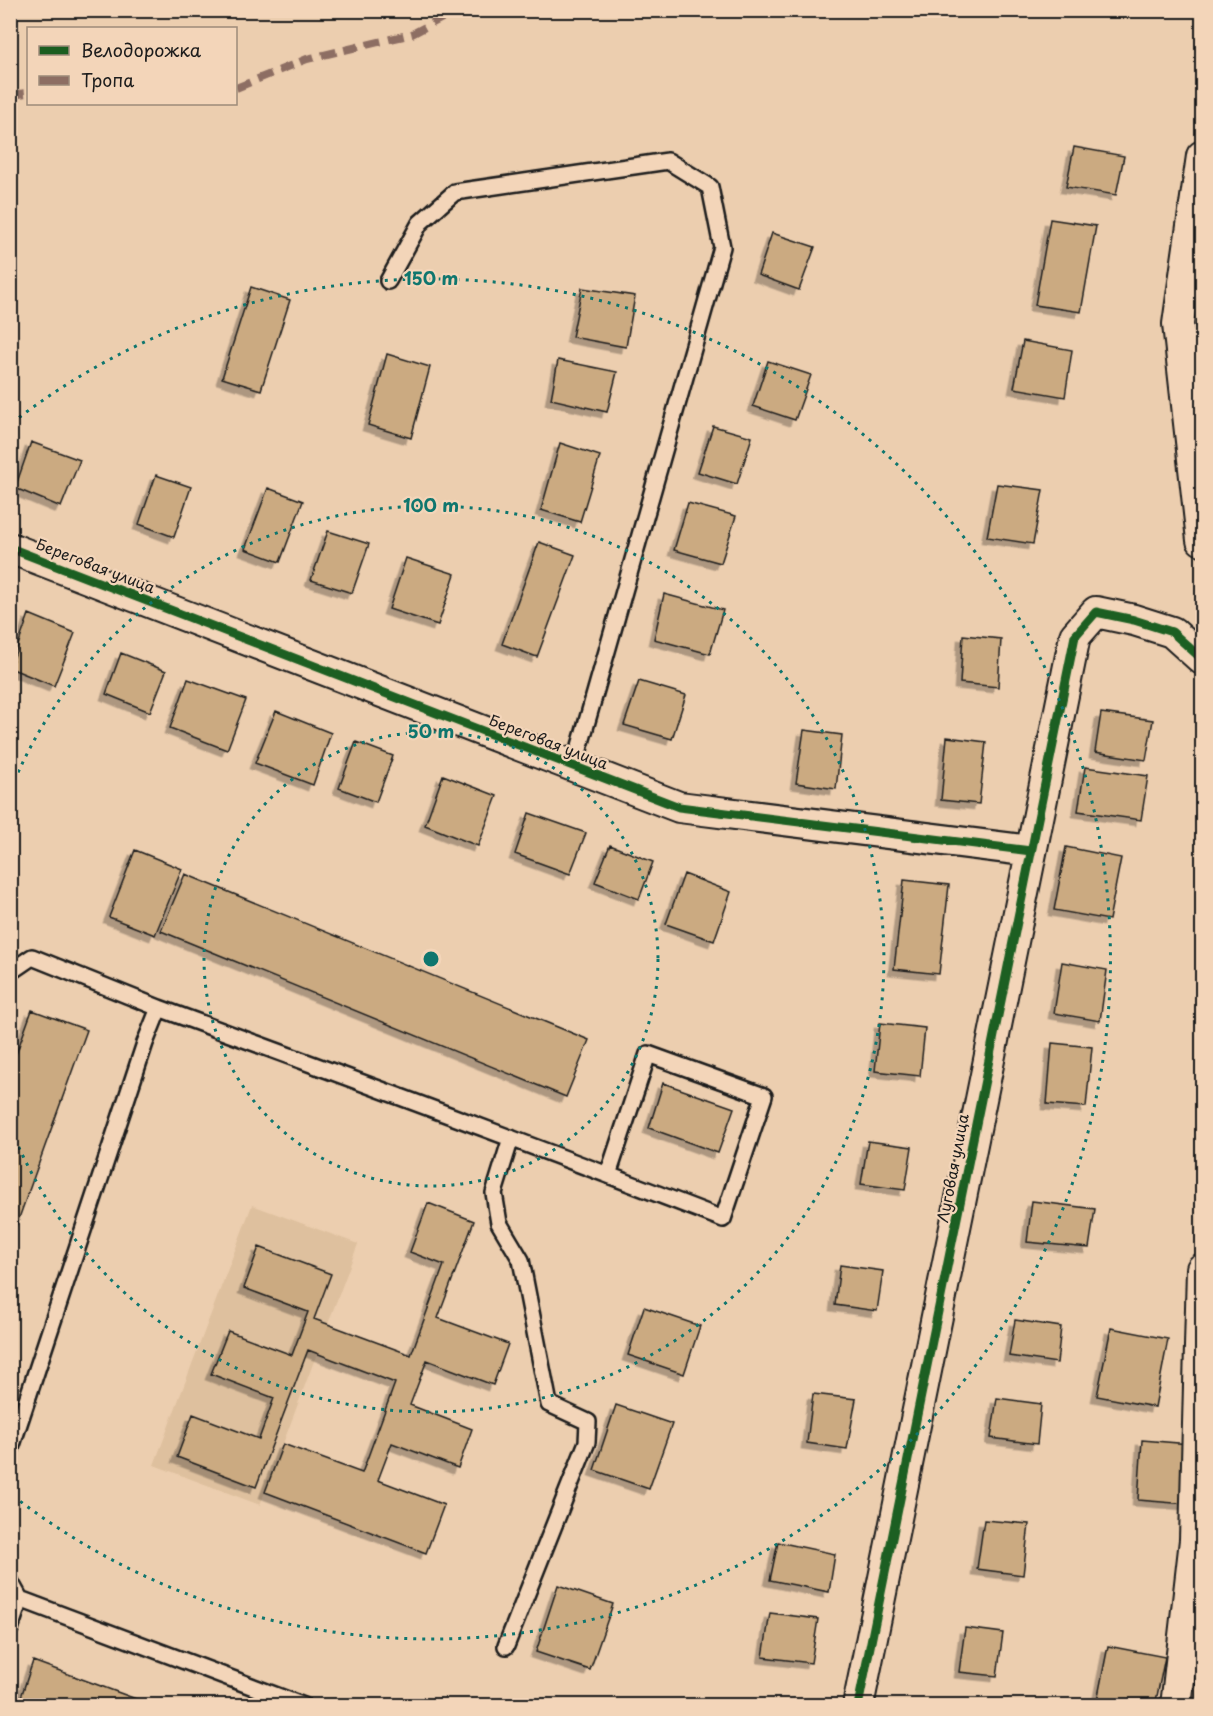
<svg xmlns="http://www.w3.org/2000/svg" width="1213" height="1716" viewBox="0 0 1213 1716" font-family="'Playpen Sans',sans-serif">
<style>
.built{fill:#dec09e}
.building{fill:#cbaa81;stroke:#1c1c1c;stroke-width:1.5;filter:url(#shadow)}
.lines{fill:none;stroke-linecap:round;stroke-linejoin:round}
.lane-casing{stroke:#1c1c1c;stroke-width:20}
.street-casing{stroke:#1c1c1c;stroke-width:34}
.lane{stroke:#f3d5b9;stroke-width:15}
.street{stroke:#f3d5b9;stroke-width:30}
.quiet{stroke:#8d6e63;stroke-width:8;stroke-dasharray:15 8;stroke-linecap:butt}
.cycleway-casing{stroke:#f3d5b9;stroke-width:13}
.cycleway{stroke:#1b5e20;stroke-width:9}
.ring{fill:none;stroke:#0f766e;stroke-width:3;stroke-dasharray:3 6}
.labels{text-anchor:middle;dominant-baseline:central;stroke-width:4.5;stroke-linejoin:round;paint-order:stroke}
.street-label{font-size:15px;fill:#1c1c1c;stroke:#f3d5b9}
.centre{fill:#0f766e;stroke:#f3d5b9;stroke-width:3}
.ring-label{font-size:18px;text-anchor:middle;font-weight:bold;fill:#0f766e;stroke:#f3d5b9;stroke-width:4.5;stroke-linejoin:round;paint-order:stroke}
</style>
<defs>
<filter id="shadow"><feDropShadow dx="-5.5" dy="5.5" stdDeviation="0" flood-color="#0004"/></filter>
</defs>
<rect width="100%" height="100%" fill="#ecceaf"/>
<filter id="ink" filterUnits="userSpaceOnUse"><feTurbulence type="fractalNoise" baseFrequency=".0167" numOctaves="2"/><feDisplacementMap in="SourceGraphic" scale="12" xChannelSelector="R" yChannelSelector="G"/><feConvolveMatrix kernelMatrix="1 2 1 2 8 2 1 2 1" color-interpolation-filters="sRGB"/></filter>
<g filter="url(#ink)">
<path class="built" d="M 252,1205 L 358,1244 L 260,1505 L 154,1465 Z"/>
<path class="building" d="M 1074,147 L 1124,156 L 1116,195 L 1066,187 Z
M 1050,219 L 1096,226 L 1081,312 L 1035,305 Z
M 772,233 L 815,247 L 799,290 L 758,275 Z
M 251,287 L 290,300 L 261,390 L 222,378 Z
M 582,288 L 635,296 L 626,347 L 572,337 Z
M 1023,341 L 1072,350 L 1065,397 L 1014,388 Z
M 387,354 L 430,367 L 411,438 L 368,425 Z
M 558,360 L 617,372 L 607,412 L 551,399 Z
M 768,361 L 811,375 L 795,420 L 753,406 Z
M 713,426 L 752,437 L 737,484 L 698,472 Z
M 31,442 L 80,460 L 61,507 L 15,488 Z
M 560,443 L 600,456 L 580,522 L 541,510 Z
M 156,475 L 191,487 L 174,537 L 139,524 Z
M 997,484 L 1043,490 L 1033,544 L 987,537 Z
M 268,488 L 303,501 L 280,562 L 245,549 Z
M 688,503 L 736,516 L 721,563 L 674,550 Z
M 328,531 L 369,544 L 352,593 L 311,580 Z
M 539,542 L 575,555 L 537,657 L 502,644 Z
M 406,558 L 455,574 L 438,625 L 389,609 Z
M 664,594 L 723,610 L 710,654 L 654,639 Z
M 29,614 L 75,633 L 54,686 L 10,668 Z
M 963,635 L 1001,639 L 998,687 L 960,683 Z
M 121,653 L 166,671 L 150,712 L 106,694 Z
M 188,679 L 246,700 L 227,750 L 170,728 Z
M 639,681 L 686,695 L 672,739 L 624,725 Z
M 276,711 L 331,733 L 313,785 L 255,763 Z
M 1101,713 L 1153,720 L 1146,760 L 1095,752 Z
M 804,730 L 842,735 L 836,789 L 796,783 Z
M 947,737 L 986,742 L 979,804 L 941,800 Z
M 356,742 L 393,756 L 376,802 L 339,788 Z
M 1085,767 L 1148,776 L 1141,820 L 1078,811 Z
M 443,775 L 497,796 L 478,846 L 425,825 Z
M 529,813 L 586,833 L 570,874 L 515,854 Z
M 610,845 L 653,862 L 639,899 L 595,882 Z
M 1066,847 L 1121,858 L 1109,920 L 1054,910 Z
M 135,850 L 182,869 L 155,935 L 109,917 Z
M 185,874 L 589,1040 L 566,1097 L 161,931 Z
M 684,874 L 731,892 L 714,941 L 666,924 Z
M 904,880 L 949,885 L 939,974 L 894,969 Z
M 1062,962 L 1107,970 L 1100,1021 L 1054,1013 Z
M 32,1010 L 87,1030 L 10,1243 L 10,1071 Z
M 880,1023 L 925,1028 L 920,1076 L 875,1071 Z
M 1052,1043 L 1092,1047 L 1086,1107 L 1047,1104 Z
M 663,1083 L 734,1108 L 718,1153 L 649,1128 Z
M 868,1141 L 912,1147 L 905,1190 L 861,1184 Z
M 1032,1201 L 1095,1209 L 1089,1248 L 1027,1242 Z
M 428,1203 L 474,1221 L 438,1318 L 508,1344 L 493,1385 L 427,1360 L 410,1405 L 472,1429 L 458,1468 L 392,1443 L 378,1480 L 444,1505 L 426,1553 L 265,1492 L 283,1444 L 362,1473 L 395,1383 L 308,1350 L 256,1487 L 177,1457 L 193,1414 L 259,1439 L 274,1398 L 211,1374 L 228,1331 L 292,1355 L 308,1312 L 244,1288 L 259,1247 L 331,1274 L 314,1319 L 411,1355 L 444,1265 L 410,1252 Z
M 840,1265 L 883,1271 L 877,1311 L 835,1305 Z
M 644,1307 L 700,1326 L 684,1374 L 628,1355 Z
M 1015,1320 L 1061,1327 L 1057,1363 L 1009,1356 Z
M 1111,1328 L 1168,1339 L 1155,1407 L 1097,1396 Z
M 813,1394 L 856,1399 L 847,1449 L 807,1443 Z
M 997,1398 L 1041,1404 L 1037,1444 L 991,1438 Z
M 616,1405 L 672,1424 L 649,1489 L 594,1470 Z
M 1142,1440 L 1190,1444 L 1186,1504 L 1138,1500 Z
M 984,1520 L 1029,1524 L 1023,1575 L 977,1569 Z
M 778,1542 L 835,1554 L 829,1592 L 770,1580 Z
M 558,1585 L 613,1604 L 590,1670 L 536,1652 Z
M 770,1613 L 818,1619 L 811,1663 L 763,1657 Z
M 965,1628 L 1003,1633 L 997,1676 L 959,1672 Z
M 1108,1646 L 1165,1657 L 1155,1706 L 1096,1706 Z
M 33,1661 L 155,1706 L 18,1706 Z"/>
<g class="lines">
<g class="lane-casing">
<path id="lane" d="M 388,281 L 420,223 L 455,192 L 668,161 L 710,187 L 722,247 L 574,767
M 10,972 L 32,957 L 159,1008
M 10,1451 L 145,1043 L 159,1008 C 348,1077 536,1147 723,1219 L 764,1096 L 648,1054 L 608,1175
M 10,1581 L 20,1599 L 10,1629
M 20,1599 L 304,1706
M 506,1646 L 587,1442 L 588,1422 L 549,1404 L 521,1260 L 499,1223 L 494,1193 L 511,1138"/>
</g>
<g class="street-casing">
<path id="street" d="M 1202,156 L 1178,324 L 1202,540
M 10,548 L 679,807 L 1031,851
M 858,1706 L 1075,636 L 1096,612 L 1134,620 L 1172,632 L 1202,659
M 1176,1706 L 1195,1540 L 1202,1269"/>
</g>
<use href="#lane" class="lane"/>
<use href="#street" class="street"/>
<path class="quiet" d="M 236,88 L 307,59 L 412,34 L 457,10
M 10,95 L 28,93"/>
<g class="cycleway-casing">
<path id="cycleway" d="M 10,548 L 679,807 L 1031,851
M 858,1706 L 1075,636 L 1096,612 L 1134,620 L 1172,632 L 1202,659"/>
</g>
<use href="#cycleway" class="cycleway"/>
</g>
</g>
<g class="ring">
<circle cx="431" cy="959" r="227"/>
<path d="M11 789A453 453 0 1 1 11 1129"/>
<path d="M12 423A680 680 0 1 1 12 1495"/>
</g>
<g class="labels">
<g class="street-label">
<text transform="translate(96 565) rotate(21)">Береговая улица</text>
<text transform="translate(549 741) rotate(21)">Береговая улица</text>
<text transform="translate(952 1168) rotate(-79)">Луговая улица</text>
</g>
</g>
<circle cx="431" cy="959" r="9" class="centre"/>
<g class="ring-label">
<text x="431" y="285">150 m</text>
<text x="431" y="512">100 m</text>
<text x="431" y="738">50 m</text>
</g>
<rect width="1213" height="1716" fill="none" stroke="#f3d5b9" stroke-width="36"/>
<rect x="18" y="18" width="1177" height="1680" fill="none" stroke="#1c1c1c" stroke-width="2" filter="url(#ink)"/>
<rect x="27" y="27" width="210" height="78" fill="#f3d5b9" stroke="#9d8b7a" stroke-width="1.5"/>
<rect x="39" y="46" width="30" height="9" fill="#1b5e20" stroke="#9d8b7a" stroke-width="1.5"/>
<text x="81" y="57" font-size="18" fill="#1c1c1c">Велодорожка</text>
<rect x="39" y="76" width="30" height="9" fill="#8d6e63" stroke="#9d8b7a" stroke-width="1.5"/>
<text x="81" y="87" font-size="18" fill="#1c1c1c">Тропа</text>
</svg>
